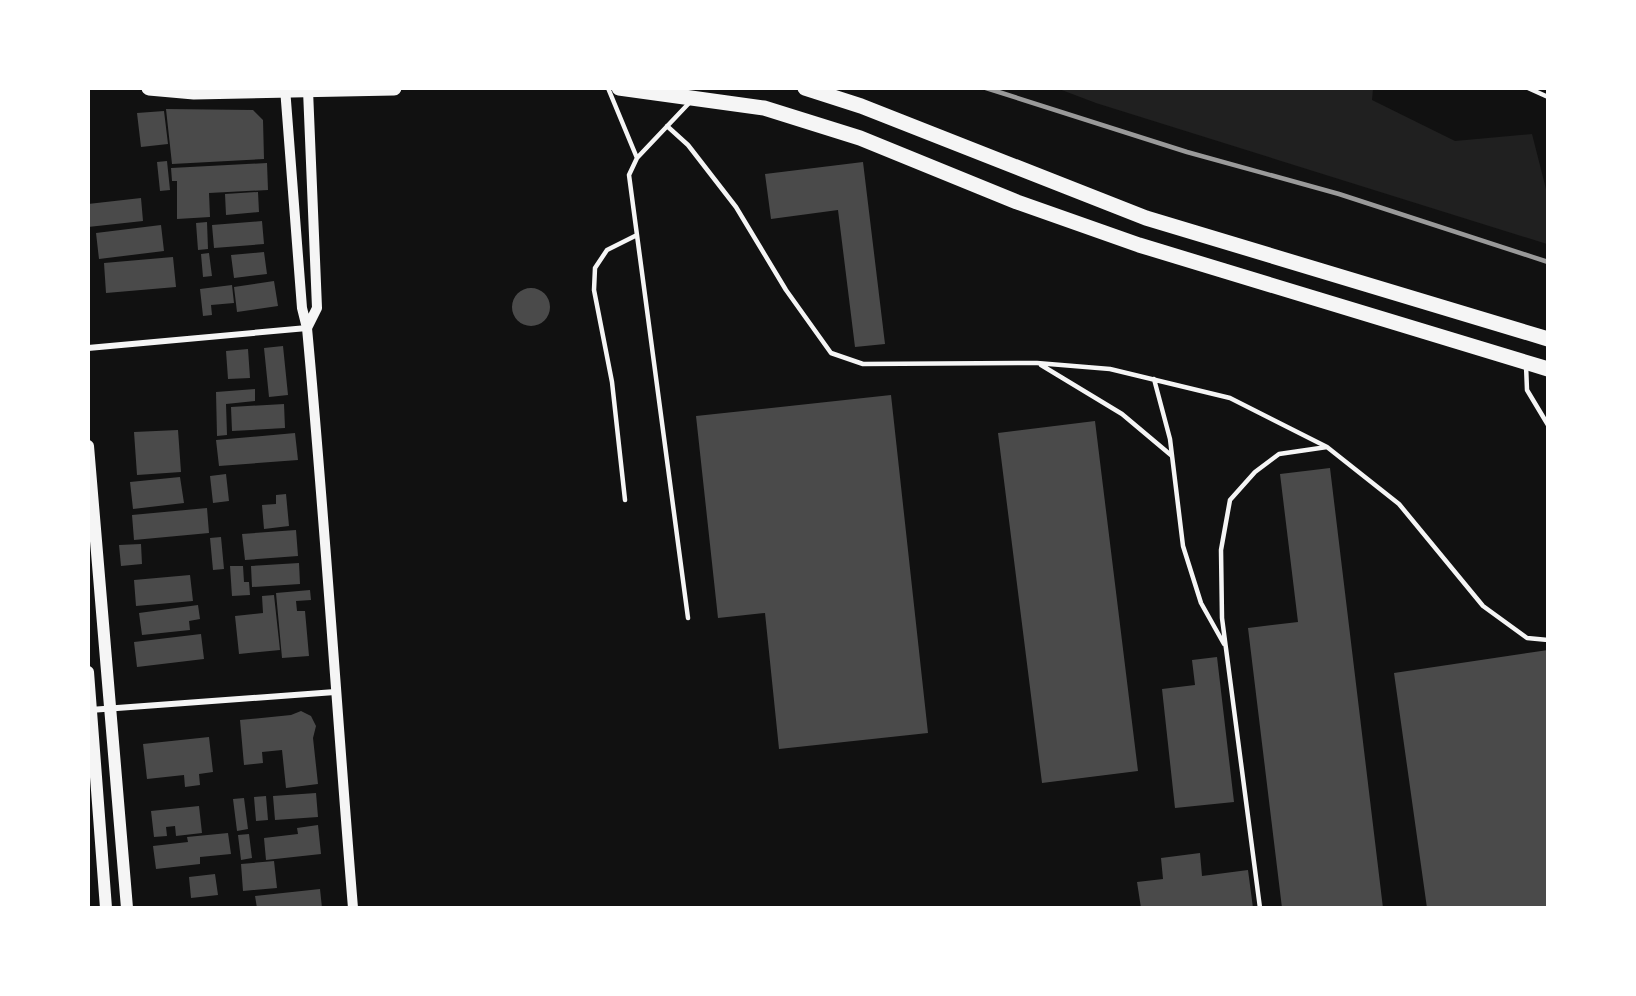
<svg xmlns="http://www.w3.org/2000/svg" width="1636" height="996" viewBox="0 0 1636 996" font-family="Roboto,sans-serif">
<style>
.green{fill:#202020}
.building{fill:#4a4a4a}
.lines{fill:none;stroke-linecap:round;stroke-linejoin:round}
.service{stroke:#f5f5f5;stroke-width:4.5}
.minor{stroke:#f5f5f5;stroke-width:6}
.tertiary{stroke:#f5f5f5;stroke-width:10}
.secondary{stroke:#f5f5f5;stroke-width:12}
.primary{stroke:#f5f5f5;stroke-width:15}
.rail{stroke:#9a9a9a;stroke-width:4.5}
</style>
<rect width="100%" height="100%" fill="#111"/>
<path class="green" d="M 1059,89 L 1373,89 L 1372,100 L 1455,141 L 1532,134 L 1547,193 L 1547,244 L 1096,103 Z"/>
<path class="building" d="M 166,109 L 253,110 L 263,120 L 264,159 L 172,164 Z
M 164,111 L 168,144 L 141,147 L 137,113 Z
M 167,161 L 170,190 L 160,191 L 157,162 Z
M 863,162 L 885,344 L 855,347 L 838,210 L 771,219 L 765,174 Z
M 267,163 L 268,190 L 209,193 L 210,217 L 177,219 L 177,181 L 172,181 L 171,168 Z
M 258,192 L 259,212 L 226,215 L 225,194 Z
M 141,198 L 143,221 L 88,227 L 88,204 Z
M 262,221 L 264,244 L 214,248 L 212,225 Z
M 207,222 L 208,249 L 198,250 L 196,223 Z
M 161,225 L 164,251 L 99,259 L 96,233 Z
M 264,252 L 267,274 L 234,278 L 231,255 Z
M 209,253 L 212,276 L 203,277 L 201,254 Z
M 173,257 L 176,287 L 106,293 L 104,263 Z
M 274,281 L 278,306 L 237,312 L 234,287 Z
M 232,285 L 234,303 L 211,305 L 212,315 L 203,316 L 200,289 Z
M512 307a19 19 0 1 1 38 0a19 19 0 1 1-38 0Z
M 283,346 L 288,395 L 269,397 L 264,348 Z
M 248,349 L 250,378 L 228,379 L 226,351 Z
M 255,389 L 255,401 L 226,404 L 227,435 L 217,436 L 216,392 Z
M 891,395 L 928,733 L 779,749 L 765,613 L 718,618 L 696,416 Z
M 284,404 L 285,428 L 232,431 L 231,407 Z
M 1095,421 L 1138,771 L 1042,783 L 998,433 Z
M 178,430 L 181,472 L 137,475 L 134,432 Z
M 295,433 L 298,460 L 219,466 L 216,440 Z
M 1330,468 L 1383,908 L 1282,908 L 1248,628 L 1298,622 L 1280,474 Z
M 226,474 L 229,501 L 213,503 L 210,476 Z
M 180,477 L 184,503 L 133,509 L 130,482 Z
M 286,494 L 289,526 L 264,529 L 262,505 L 276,504 L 276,495 Z
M 207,508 L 209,533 L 134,540 L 132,515 Z
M 296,530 L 298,556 L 245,560 L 242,534 Z
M 221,537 L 224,569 L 213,570 L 210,538 Z
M 141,544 L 142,564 L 121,566 L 119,545 Z
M 299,563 L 300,584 L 252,587 L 251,566 Z
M 230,566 L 243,566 L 244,582 L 249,582 L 250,595 L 232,596 Z
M 190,575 L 193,601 L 136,606 L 134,580 Z
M 310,590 L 311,600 L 296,601 L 297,611 L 305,611 L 309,656 L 282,658 L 276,593 Z
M 274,595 L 280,650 L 239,654 L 235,616 L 263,613 L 262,596 Z
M 198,605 L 200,619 L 189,621 L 190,630 L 142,635 L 139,613 Z
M 201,634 L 204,659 L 137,667 L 134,642 Z
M 1548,650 L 1548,908 L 1427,908 L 1394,673 Z
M 1217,657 L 1234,802 L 1175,808 L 1162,689 L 1195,685 L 1192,660 Z
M 301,711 L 311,716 L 316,726 L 313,738 L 318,784 L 286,788 L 282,750 L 262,752 L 263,763 L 244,765 L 240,720 L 291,715 Z
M 209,737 L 213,772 L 199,774 L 200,785 L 185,787 L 184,775 L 147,779 L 143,744 Z
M 316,793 L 318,817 L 275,820 L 273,796 Z
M 266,796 L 268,820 L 256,821 L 254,797 Z
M 244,798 L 248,829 L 237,831 L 233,799 Z
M 199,806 L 202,833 L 176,836 L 175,826 L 166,827 L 167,836 L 154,837 L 151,811 Z
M 318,825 L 321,854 L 266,860 L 264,838 L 298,834 L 297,828 Z
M 228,833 L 231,854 L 200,857 L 200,864 L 156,869 L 153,846 L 188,842 L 187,837 Z
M 249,834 L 252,858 L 241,860 L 238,835 Z
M 1200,853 L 1202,876 L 1248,870 L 1253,908 L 1141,908 L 1137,882 L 1163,879 L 1161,858 Z
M 274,861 L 277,888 L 243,891 L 241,864 Z
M 215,874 L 218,895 L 191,898 L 189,877 Z
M 320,889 L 322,908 L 257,908 L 255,896 Z"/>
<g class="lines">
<path class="service" d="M 608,88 L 637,158 L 691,101
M 1528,88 L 1548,97
M 667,126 L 688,145 L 736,207 L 786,290 L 831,353 L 863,364 L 1037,363 L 1110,369 L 1230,398 L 1327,447 L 1399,504 L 1483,606 L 1527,638 L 1548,640
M 637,158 L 629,175 L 688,618
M 1041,365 L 1122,414 L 1172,456
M 1526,365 L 1527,390 L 1548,425
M 1154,379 L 1170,439 L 1183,546 L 1201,603 L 1224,644
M 625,500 L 612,382 L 594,290 L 595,268 L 607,250 L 637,235
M 1260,908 L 1222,618 L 1221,550 L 1230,500 L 1255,472 L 1279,454 L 1327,447"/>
<path class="minor" d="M 88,348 L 307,328
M 90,710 L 335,692"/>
<path class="tertiary" d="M 285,88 L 302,308 L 307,328 C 325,521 337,714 353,908
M 307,328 L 317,308 L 308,90"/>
<path class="secondary" d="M 88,446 L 127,908
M 88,672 L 106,908"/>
<path class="primary" d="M 149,88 L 194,92 L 394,88
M 619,88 L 764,108 L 860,138 L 1017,202 L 1139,245 L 1548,369
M 805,88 L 861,106 L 1146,218 L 1548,339"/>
<path class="rail" d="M 986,88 L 1187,152 L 1339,194 L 1548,262"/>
</g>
<rect width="1636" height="996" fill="none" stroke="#ffffff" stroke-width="180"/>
</svg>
